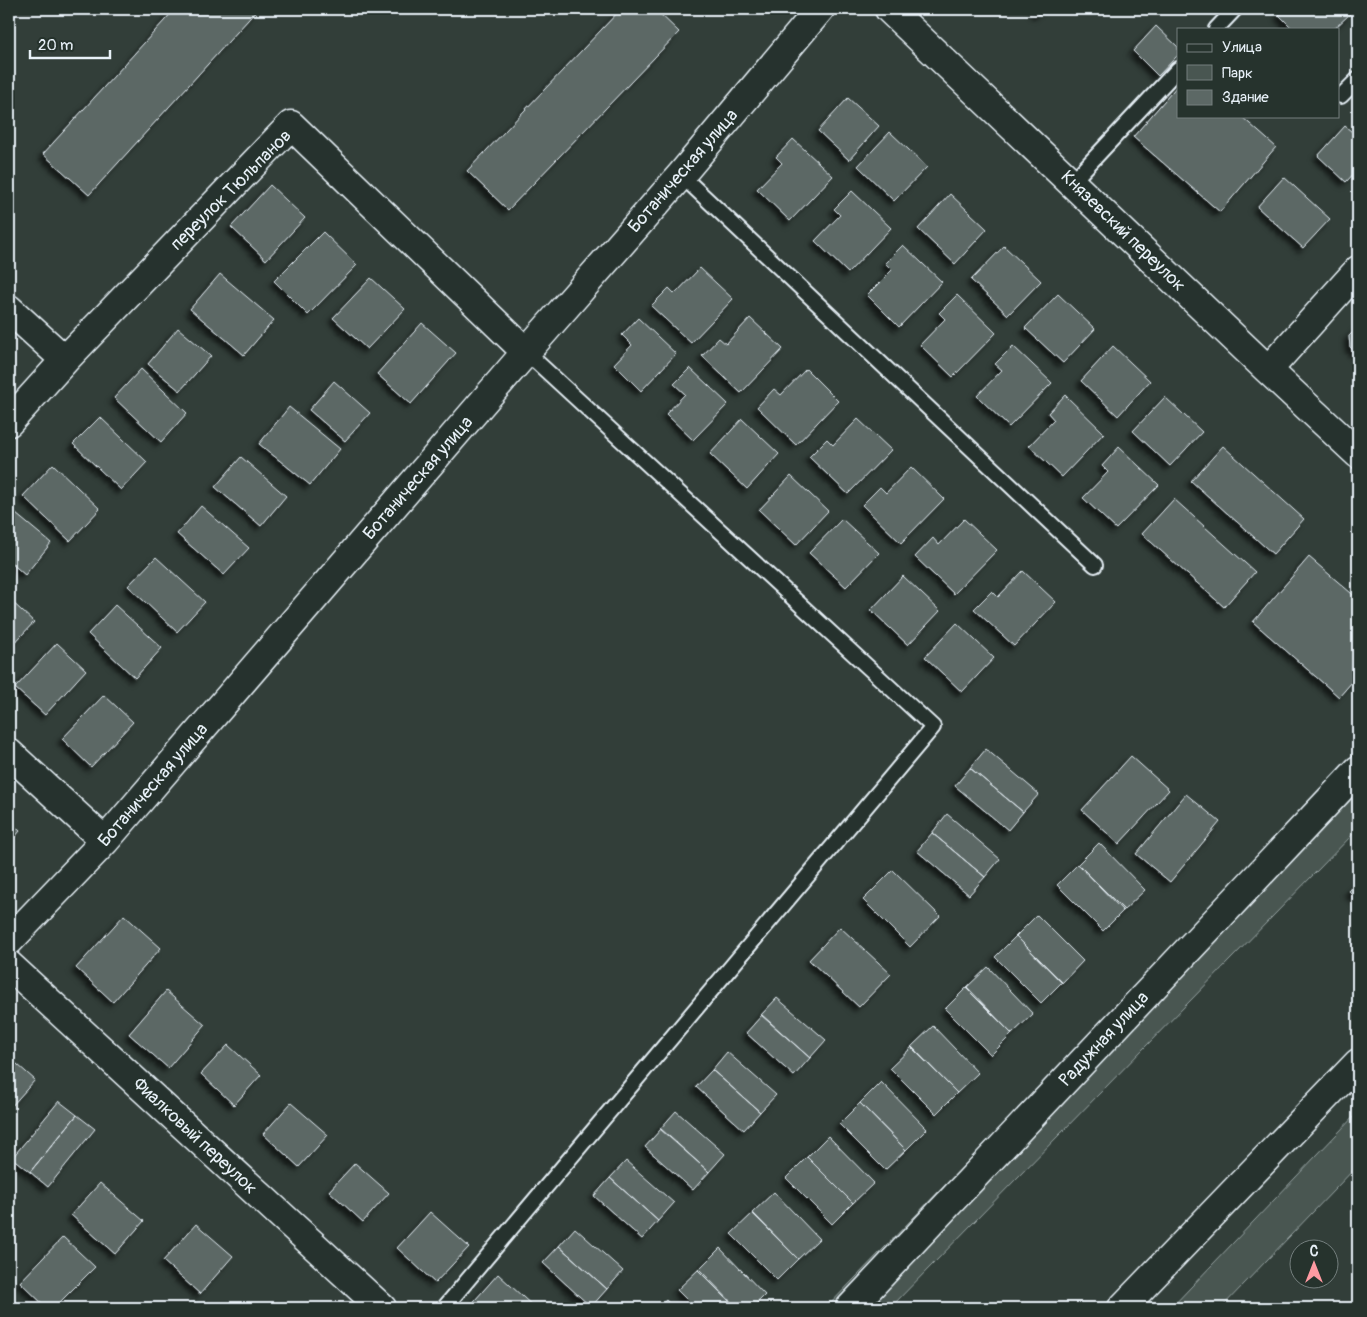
<svg xmlns="http://www.w3.org/2000/svg" width="1367" height="1317" viewBox="0 0 1367 1317" font-family="Pangolin,sans-serif">
<style>
.green{fill:#495651;stroke:#98a4a4}
.building{fill:#5c6865;stroke:#e8f1f8;filter:url(#shadow)}
.lines{fill:none;stroke-linecap:round;stroke-linejoin:round}
.lane-casing{stroke:#e8f1f8;stroke-width:18}
.street-casing{stroke:#e8f1f8;stroke-width:31}
.secondary-casing{stroke:#e8f1f8;stroke-width:31}
.lane{stroke:#26332d;stroke-width:14}
.street{stroke:#26332d;stroke-width:28}
.secondary{stroke:#26332d;stroke-width:28}
.labels{text-anchor:middle;dominant-baseline:central;stroke-width:4;stroke-linejoin:round;paint-order:stroke}
.street-label{font-size:18px;fill:#e8f1f8;stroke:#26332d}
</style>
<defs>
<filter id="shadow"><feDropShadow dx="-4.5" dy="4.5" stdDeviation="2.5" flood-color="#0009"/></filter>
</defs>
<rect width="100%" height="100%" fill="#323e39"/>
<filter id="ink" filterUnits="userSpaceOnUse"><feTurbulence type="fractalNoise" baseFrequency=".02" numOctaves="2"/><feDisplacementMap in="SourceGraphic" scale="10" xChannelSelector="R" yChannelSelector="G"/><feConvolveMatrix kernelMatrix="1 2 1 2 8 2 1 2 1" color-interpolation-filters="sRGB"/></filter>
<g filter="url(#ink)">
<path class="green" d="M 1358,758 L 1358,829 L 890,1308 L 826,1308 Z
M 1358,1112 L 1358,1165 L 1221,1308 L 1171,1308 Z"/>
<path class="building" d="M 175,9 L 258,9 L 89,195 L 43,154 Z
M 621,9 L 655,9 L 679,32 L 508,210 L 467,171 Z
M 1033,9 L 1045,9 L 1039,15 Z
M 1286,9 L 1347,9 L 1351,13 L 1334,29 L 1293,29 L 1279,15 Z
M 1156,26 L 1178,47 L 1178,55 L 1158,76 L 1133,51 Z
M 1178,85 L 1178,116 L 1241,116 L 1276,147 L 1220,212 L 1133,137 Z
M 848,98 L 879,126 L 849,160 L 818,131 Z
M 1345,126 L 1358,137 L 1358,169 L 1346,182 L 1318,156 Z
M 890,132 L 927,167 L 894,201 L 858,166 Z
M 793,139 L 833,176 L 790,221 L 757,189 L 782,163 L 776,157 Z
M 1284,177 L 1330,219 L 1303,248 L 1257,207 Z
M 270,185 L 305,218 L 266,260 L 231,227 Z
M 852,191 L 891,228 L 848,273 L 815,241 L 840,215 L 834,209 Z
M 950,194 L 987,229 L 955,264 L 918,229 Z
M 323,232 L 357,265 L 308,315 L 274,281 Z
M 903,245 L 942,282 L 899,327 L 867,295 L 892,270 L 885,263 Z
M 1004,246 L 1041,281 L 1008,315 L 971,280 Z
M 700,268 L 733,299 L 691,343 L 651,306 L 669,288 L 675,294 Z
M 220,274 L 274,320 L 244,355 L 190,309 Z
M 371,278 L 405,309 L 367,349 L 333,318 Z
M 1058,294 L 1095,329 L 1063,363 L 1025,328 Z
M 957,295 L 996,333 L 953,377 L 920,345 L 945,319 L 939,313 Z
M 638,318 L 676,354 L 641,391 L 614,364 L 632,345 L 622,335 Z
M 750,318 L 783,349 L 741,393 L 702,356 L 719,338 L 726,344 Z
M 422,323 L 456,353 L 411,404 L 377,374 Z
M 1358,327 L 1358,355 L 1350,347 L 1349,336 Z
M 178,328 L 211,356 L 180,391 L 148,364 Z
M 1013,346 L 1052,383 L 1009,427 L 977,396 L 1002,370 L 995,364 Z
M 1113,346 L 1150,381 L 1118,416 L 1081,381 Z
M 690,368 L 728,404 L 693,440 L 666,414 L 685,394 L 674,384 Z
M 141,369 L 187,413 L 161,442 L 114,398 Z
M 806,369 L 838,401 L 796,445 L 757,407 L 774,389 L 781,395 Z
M 334,381 L 370,413 L 345,441 L 309,410 Z
M 1065,395 L 1104,433 L 1062,477 L 1029,446 L 1054,420 L 1048,413 Z
M 1165,397 L 1202,432 L 1170,466 L 1133,431 Z
M 289,407 L 340,449 L 310,485 L 259,444 Z
M 100,417 L 147,462 L 121,490 L 73,444 Z
M 742,419 L 779,454 L 747,489 L 710,454 Z
M 858,419 L 891,450 L 848,494 L 809,457 L 827,439 L 833,445 Z
M 1223,446 L 1304,519 L 1273,554 L 1191,481 Z
M 1119,447 L 1159,485 L 1116,529 L 1083,498 L 1108,472 L 1102,466 Z
M 241,457 L 286,496 L 261,526 L 215,487 Z
M 53,464 L 100,509 L 70,541 L 23,496 Z
M 911,467 L 944,499 L 901,543 L 862,505 L 880,487 L 886,493 Z
M 791,476 L 828,511 L 796,545 L 759,510 Z
M 1174,499 L 1255,572 L 1224,607 L 1142,534 Z
M 201,506 L 249,548 L 224,575 L 177,534 Z
M 10,509 L 51,543 L 25,575 L 9,561 Z
M 842,519 L 879,553 L 846,587 L 809,553 Z
M 964,519 L 997,550 L 954,594 L 915,557 L 933,538 L 939,545 Z
M 156,557 L 205,602 L 177,632 L 128,586 Z
M 1309,557 L 1358,599 L 1358,675 L 1339,697 L 1253,622 Z
M 1023,571 L 1056,602 L 1014,646 L 974,609 L 992,591 L 998,597 Z
M 903,576 L 940,611 L 908,645 L 871,610 Z
M 9,599 L 34,622 L 9,649 Z
M 115,605 L 162,648 L 135,678 L 88,634 Z
M 957,623 L 994,658 L 962,692 L 925,657 Z
M 57,643 L 86,670 L 45,715 L 15,688 Z
M 104,695 L 133,722 L 91,767 L 62,739 Z
M 986,749 L 1039,794 L 1023,812 L 970,768 Z
M 1131,756 L 1169,790 L 1119,844 L 1082,810 Z
M 970,768 L 1023,812 L 1008,830 L 955,786 Z
M 1186,794 L 1220,822 L 1170,882 L 1136,854 Z
M 947,814 L 1000,859 L 985,877 L 932,833 Z
M 9,821 L 20,831 L 9,844 Z
M 932,833 L 985,877 L 969,895 L 917,851 Z
M 1099,843 L 1145,890 L 1123,911 L 1078,864 Z
M 1078,864 L 1124,910 L 1103,931 L 1057,885 Z
M 893,870 L 940,916 L 910,947 L 863,900 Z
M 1358,882 L 1358,900 L 1349,891 Z
M 124,915 L 161,948 L 113,1002 L 76,968 Z
M 1037,915 L 1083,961 L 1062,983 L 1016,936 Z
M 840,927 L 891,974 L 859,1007 L 809,960 Z
M 1016,936 L 1062,982 L 1041,1003 L 995,957 Z
M 988,967 L 1033,1014 L 1012,1034 L 966,988 Z
M 967,987 L 1012,1034 L 991,1055 L 945,1009 Z
M 166,991 L 205,1025 L 168,1068 L 129,1034 Z
M 777,998 L 826,1040 L 810,1058 L 761,1015 Z
M 762,1015 L 810,1058 L 794,1076 L 746,1033 Z
M 933,1026 L 978,1073 L 957,1093 L 911,1047 Z
M 228,1045 L 261,1075 L 234,1105 L 201,1074 Z
M 912,1047 L 957,1093 L 936,1114 L 890,1068 Z
M 727,1052 L 776,1095 L 760,1112 L 712,1070 Z
M 9,1057 L 35,1080 L 10,1108 L 9,1107 Z
M 712,1070 L 760,1112 L 744,1130 L 696,1087 Z
M 881,1082 L 927,1129 L 906,1150 L 860,1103 Z
M 59,1101 L 77,1115 L 30,1172 L 12,1158 Z
M 291,1103 L 328,1135 L 299,1167 L 263,1134 Z
M 860,1103 L 906,1150 L 885,1170 L 839,1124 Z
M 676,1111 L 725,1154 L 709,1172 L 660,1129 Z
M 77,1115 L 95,1129 L 48,1187 L 30,1172 Z
M 661,1129 L 709,1172 L 693,1190 L 645,1147 Z
M 828,1136 L 874,1183 L 853,1203 L 807,1157 Z
M 807,1157 L 853,1203 L 832,1224 L 786,1178 Z
M 626,1161 L 674,1203 L 658,1221 L 610,1178 Z
M 355,1163 L 389,1193 L 363,1222 L 329,1191 Z
M 610,1178 L 658,1221 L 642,1239 L 594,1196 Z
M 100,1183 L 144,1221 L 115,1254 L 71,1215 Z
M 774,1192 L 819,1239 L 798,1259 L 752,1213 Z
M 430,1212 L 469,1247 L 435,1283 L 397,1248 Z
M 753,1213 L 798,1259 L 777,1280 L 731,1234 Z
M 196,1224 L 233,1256 L 200,1294 L 163,1261 Z
M 575,1228 L 623,1271 L 607,1289 L 559,1246 Z
M 63,1237 L 95,1267 L 54,1308 L 47,1308 L 20,1282 Z
M 559,1246 L 607,1289 L 591,1307 L 543,1263 Z
M 720,1248 L 765,1295 L 752,1308 L 736,1308 L 698,1270 Z
M 699,1269 L 737,1308 L 695,1308 L 677,1290 Z
M 498,1274 L 535,1308 L 468,1308 Z
M 666,1300 L 674,1308 L 657,1308 Z"/>
<g class="lines">
<g class="lane-casing">
<path id="lane" d="M 1216,29 L 1235,9
M 1341,96 L 1358,79
M 681,175 L 1095,565
M 1072,182 L 1178,69
M 444,1308 L 933,727 L 526,352"/>
</g>
<g class="street-casing">
<path id="street" d="M 889,9 L 1268,370 L 1358,454
M 9,309 L 65,360
M 1268,370 L 1358,270
M 9,422 L 65,360 L 291,125 L 526,352
M 9,753 L 105,841
M 9,941 L 105,841 L 526,352 L 681,175 L 820,9
M 9,965 L 382,1308
M 850,1308 L 1358,770"/>
</g>
<g class="secondary-casing">
<path id="secondary" d="M 1122,1308 L 1358,1063"/>
</g>
<use href="#lane" class="lane"/>
<use href="#street" class="street"/>
<use href="#secondary" class="secondary"/>
</g>
</g>
<g class="labels">
<g class="street-label">
<text transform="translate(683 171) rotate(-49)">Ботаническая улица</text>
<text transform="translate(231 190) rotate(-45)">переулок Тюльпанов</text>
<text transform="translate(1123 231) rotate(44)">Князевский переулок</text>
<text transform="translate(418 478) rotate(-49)">Ботаническая улица</text>
<text transform="translate(153 785) rotate(-49)">Ботаническая улица</text>
<text transform="translate(1104 1039) rotate(-47)">Радужная улица</text>
<text transform="translate(195 1136) rotate(43)">Фиалковый переулок</text>
</g>
</g>
<rect width="1367" height="1317" fill="none" stroke="#26332d" stroke-width="30"/>
<rect x="15" y="15" width="1337" height="1287" fill="none" stroke="#e8f1f8" stroke-width="2" filter="url(#ink)"/>
<rect x="1177" y="28" width="162" height="90" fill="#26332d" stroke="#747f7e"/>
<rect x="1187" y="44" width="25" height="8" fill="#26332d" stroke="#747f7e"/>
<text x="1222" y="52" font-size="15" fill="#e8f1f8">Улица</text>
<rect x="1187" y="65" width="25" height="15" fill="#495651" stroke="#747f7e"/>
<text x="1222" y="78" font-size="15" fill="#e8f1f8">Парк</text>
<rect x="1187" y="90" width="25" height="15" fill="#5c6865" stroke="#747f7e"/>
<text x="1222" y="102" font-size="15" fill="#e8f1f8">Здание</text>
<g transform="translate(1314 1264)"><circle r="24" fill="#26332d" stroke="#747f7e"/>
<path d="M0-4L9 19L0 12L-9 19Z" fill="#ff9aa2"/>
<text y="-8" font-size="14" font-weight="bold" text-anchor="middle" fill="#e8f1f8">С</text>
</g>
<path d="M30 50v8h80v-8" fill="none" stroke="#e8f1f8" stroke-width="2.5"/>
<text x="38" y="50" font-size="15" fill="#e8f1f8" stroke="#26332d" stroke-width="4" paint-order="stroke">20 m</text>
</svg>
